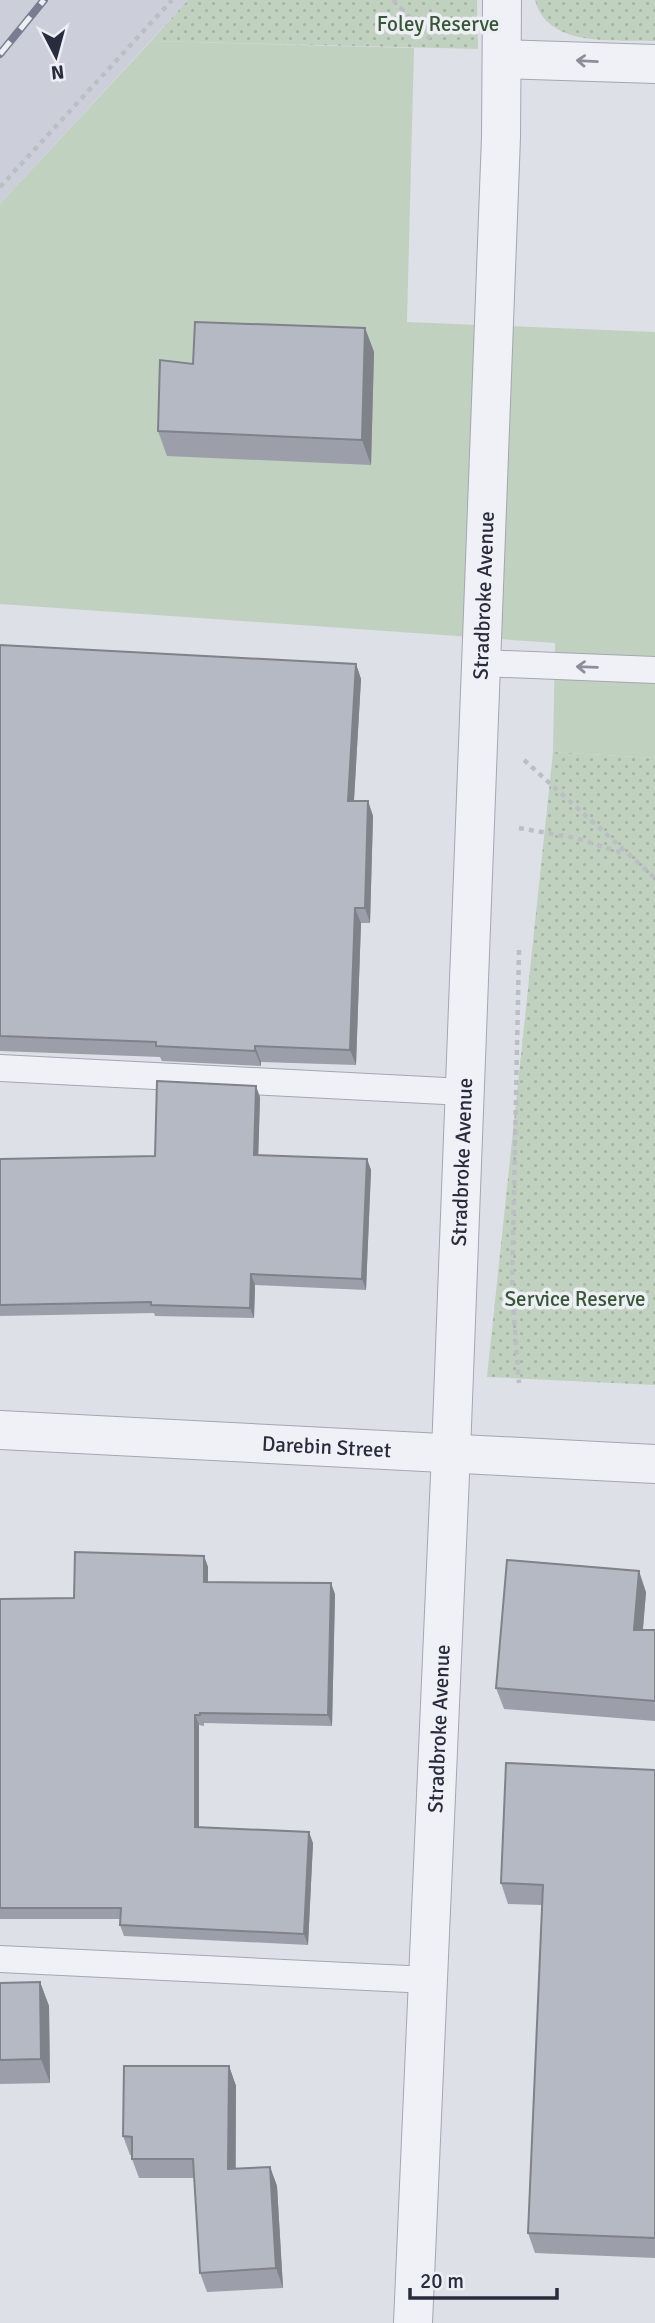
<svg xmlns="http://www.w3.org/2000/svg" width="655" height="2323" viewBox="0 0 655 2323" font-family="Signika,sans-serif">
<style>
.built{fill:#cccfd9}
.green{fill:#c1d1bf}
.park{fill:url(#park-dots)}
.lines{fill:none;stroke-linecap:round;stroke-linejoin:round}
.service-casing{stroke:#a4a6b1;stroke-width:28}
.minor-casing{stroke:#a4a6b1;stroke-width:40}
.path{stroke:#bcbec6;stroke-width:4.5;stroke-dasharray:5 5;stroke-linecap:butt}
.service{stroke:#f0f1f6;stroke-width:26}
.minor{stroke:#f0f1f6;stroke-width:38}
.rail-casing{stroke:#787d90;stroke-width:8}
.rail{stroke:#edeff5;stroke-width:5;stroke-dasharray:16;stroke-linecap:butt}
.wall{fill:#9c9fa9}
.shaded-wall{fill:#7f8289}
.building{fill:#b5b9c4;stroke:#7f8289;stroke-width:2}
.oneway{stroke:#8c8e9a}
.labels{text-anchor:middle;dominant-baseline:central;stroke-width:7;stroke-linejoin:round;paint-order:stroke}
.park-label{font-size:21px;fill:#375836;stroke:#edeff5}
.street-label{font-size:21px;fill:#282c3d;stroke:#edeff5}
</style>
<defs>
<pattern id="park-dots" width="8" height="8" patternUnits="userSpaceOnUse" patternTransform="scale(1.75)"><rect width="8" height="8" fill="#c1d1bf"/><path d="M2 2h.1M6 6h.1" fill="none" stroke="#a6b4a5" stroke-width="1.8" stroke-linecap="round"/></pattern>
</defs>
<rect width="100%" height="100%" fill="#dee0e7"/>
<path class="built" d="M 0,0 L 188,0 L 0,204 Z"/>
<path class="green" d="M 151,41 L 414,48 L 407,322 L 655,332 L 655,758 L 553,752 L 555,643 L 0,604 L 0,204 Z"/>
<path class="park" d="M 188,0 L 477,0 L 478,49 L 151,41 Z
M 535,0 L 655,0 L 655,41 C 616,39 548,49 535,0 Z
M 553,752 L 655,758 L 655,1385 L 487,1377 Z"/>
<g class="lines">
<g class="service-casing">
<path id="service" d="M 481,663 L 655,670
M 0,1068 L 464,1092
M 0,1959 L 428,1980"/>
</g>
<g class="minor-casing">
<g id="minor">
<path d="M 503,59 L 655,64"/>
<path id="s1" d="M 0,1430 L 655,1464"/>
<path id="s2" d="M 413,2323 L 451,1452 L 486,534 L 501,137 L 502,0"/>
</g>
</g>
<path class="path" d="M 393,0 L 430,39
M 0,187 L 172,0
M 524,760 L 655,878
M 519,828 L 576,838 L 626,854
M 519,950 L 512,1290 L 519,1383"/>
<use href="#service" class="service"/>
<use href="#minor" class="minor"/>
<g class="rail-casing">
<path id="rail" d="M 0,54 L 44,0"/>
</g>
<use href="#rail" class="rail"/>
</g>
<path class="wall" d="M 365,328 L 374,352 L 371,465 L 167,456 L 158,431 L 193,364 Z
M 0,645 L 356,664 L 361,679 L 354,801 L 368,801 L 373,816 L 370,923 L 361,923 L 356,1065 L 261,1062 L 261,1066 L 162,1061 L 160,1057 L 0,1051 Z
M 260,1097 L 258,1156 L 367,1159 L 371,1170 L 366,1290 L 255,1285 L 254,1318 L 155,1316 L 154,1313 L 0,1316 L 0,1159 L 155,1156 Z
M 204,1556 L 208,1567 L 208,1582 L 335,1594 L 332,1726 L 204,1723 L 204,1726 L 199,1725 L 199,1827 L 313,1843 L 308,1945 L 124,1936 L 120,1925 L 121,1919 L 0,1919 L 0,1599 L 74,1598 Z
M 646,1592 L 643,1630 L 655,1630 L 655,1721 L 504,1709 L 496,1688 Z
M 655,1770 L 655,2258 L 535,2253 L 528,2233 L 542,1905 L 508,1904 L 501,1883 Z
M 40,1982 L 49,2006 L 50,2083 L 0,2084 L 0,1983 Z
M 229,2066 L 236,2086 L 236,2169 L 270,2167 L 277,2186 L 283,2288 L 207,2292 L 200,2273 L 194,2178 L 139,2178 L 132,2159 L 132,2155 L 130,2155 L 123,2136 Z"/>
<path class="shaded-wall" d="M 365,328 L 374,352 L 371,465 L 362,440 Z
M 356,664 L 361,679 L 353,816 L 348,801 Z
M 368,801 L 373,816 L 370,923 L 365,908 Z
M 355,908 L 361,923 L 356,1065 L 350,1050 Z
M 255,1046 L 261,1062 L 261,1066 L 255,1051 Z
M 256,1086 L 260,1097 L 258,1166 L 254,1155 Z
M 367,1159 L 371,1170 L 366,1290 L 362,1279 Z
M 251,1274 L 255,1285 L 254,1318 L 250,1308 Z
M 204,1556 L 208,1567 L 208,1592 L 204,1582 Z
M 639,1571 L 646,1592 L 641,1650 L 634,1630 Z
M 331,1583 L 335,1594 L 332,1726 L 328,1715 Z
M 195,1715 L 199,1725 L 199,1837 L 195,1827 Z
M 309,1832 L 313,1843 L 308,1945 L 304,1934 Z
M 40,1982 L 49,2006 L 50,2083 L 41,2059 Z
M 229,2066 L 236,2086 L 235,2189 L 228,2169 Z
M 270,2167 L 277,2186 L 283,2288 L 276,2268 Z"/>
<path class="building" d="M 195,322 L 365,328 L 362,440 L 158,431 L 160,360 L 193,364 Z
M 0,645 L 356,664 L 348,801 L 368,801 L 365,908 L 355,908 L 350,1050 L 255,1046 L 255,1051 L 156,1046 L 156,1042 L 0,1036 Z
M 157,1081 L 256,1086 L 254,1155 L 367,1159 L 362,1279 L 251,1274 L 250,1308 L 151,1305 L 151,1302 L 0,1305 L 0,1159 L 155,1156 Z
M 75,1552 L 204,1556 L 204,1582 L 331,1583 L 328,1715 L 200,1713 L 200,1715 L 195,1715 L 195,1827 L 309,1832 L 304,1934 L 120,1925 L 121,1908 L 0,1908 L 0,1599 L 74,1598 Z
M 507,1560 L 639,1571 L 634,1630 L 655,1630 L 655,1701 L 496,1688 Z
M 506,1763 L 655,1770 L 655,2238 L 528,2233 L 543,1885 L 501,1883 Z
M 40,1982 L 41,2059 L 0,2060 L 0,1983 Z
M 124,2066 L 229,2066 L 228,2169 L 270,2167 L 276,2268 L 200,2273 L 193,2159 L 132,2159 L 132,2137 L 123,2136 Z"/>
<defs><path id="oneway-shaft" d="M-6 0H5M1.5-3L5.5 0L1.5 3" fill="none" stroke-width="1.6" stroke-linecap="round" stroke-linejoin="round" transform="scale(1.75)"/></defs>
<g class="oneway">
<use href="#oneway-shaft" transform="translate(587 61) rotate(-177)"/>
<use href="#oneway-shaft" transform="translate(587 667) rotate(-178)"/>
</g>
<g class="labels">
<g class="park-label">
<text x="438" y="24">Foley Reserve</text>
<text x="575" y="1299">Service Reserve</text>
</g>
<g class="street-label">
<text stroke="none"><textPath href="#s2" startOffset="1729">Stradbroke Avenue</textPath></text>
<text stroke="none"><textPath href="#s2" startOffset="1162">Stradbroke Avenue</textPath></text>
<text stroke="none"><textPath href="#s1" startOffset="327">Darebin Street</textPath></text>
<text stroke="none"><textPath href="#s2" startOffset="595">Stradbroke Avenue</textPath></text>
</g>
</g>
<g transform="translate(56 56) rotate(174)" stroke="#edeff5" stroke-width="5" paint-order="stroke">
<path d="M0-5L12 26L0 18L-12 26Z" fill="#282c3d"/>
<text y="-10" font-size="19" font-weight="bold" text-anchor="middle" fill="#282c3d">N</text>
</g>
<path d="M410 2288v10h147v-10" fill="none" stroke="#282c3d" stroke-width="3.5"/>
<text x="420" y="2288" font-size="21" fill="#282c3d" stroke="#edeff5" stroke-width="5" paint-order="stroke">20 m</text>
</svg>
